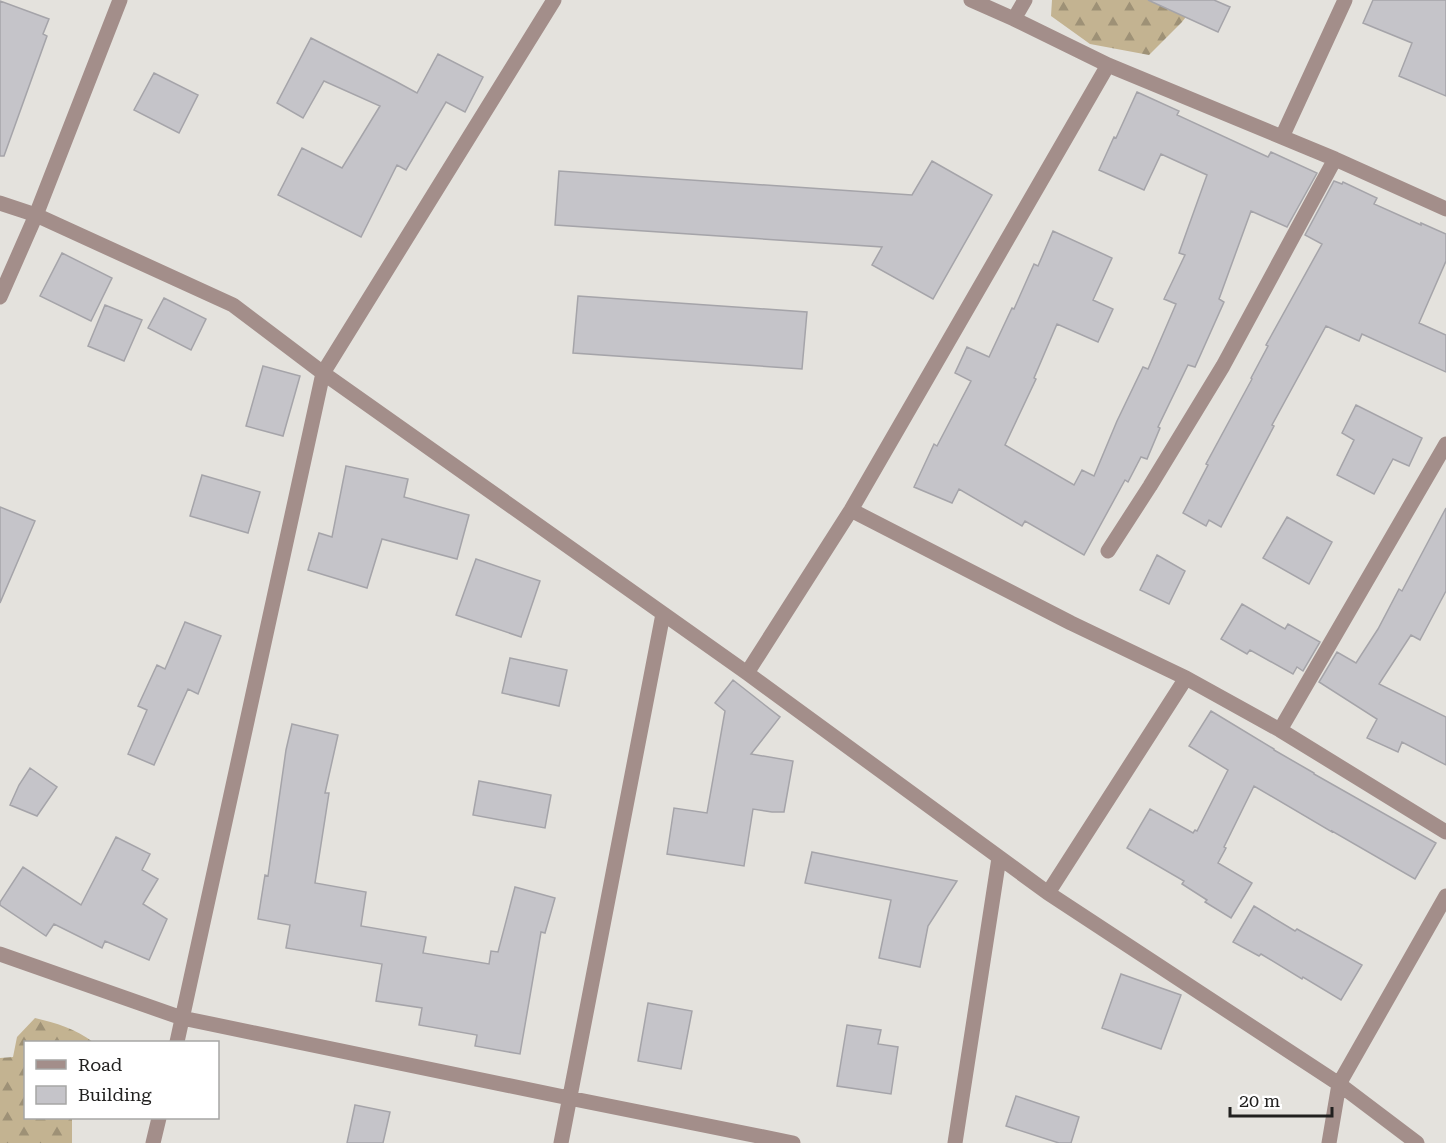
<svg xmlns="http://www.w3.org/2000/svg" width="1446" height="1143" viewBox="0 0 1446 1143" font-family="'Roboto Serif',serif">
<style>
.forest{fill:url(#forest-firs)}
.building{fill:#c5c4c9;stroke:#a5a4a9;stroke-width:1.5}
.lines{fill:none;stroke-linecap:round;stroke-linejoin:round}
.minor{stroke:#a38e8a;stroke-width:15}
</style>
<defs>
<pattern id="forest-firs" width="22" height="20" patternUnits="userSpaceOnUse" patternTransform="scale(1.5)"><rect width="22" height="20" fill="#c3b391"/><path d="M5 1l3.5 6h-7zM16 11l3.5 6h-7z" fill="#9e9176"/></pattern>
</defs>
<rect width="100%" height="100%" fill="#e4e2dd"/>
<path class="forest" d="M 1052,0 L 1199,0 L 1182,22 L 1149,55 L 1090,44 L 1051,16 Z
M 35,1018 C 56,1023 76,1029 93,1042 L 26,1042 L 26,1118 L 72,1118 L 72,1143 L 0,1143 L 0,1058 L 13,1057 L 17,1037 Z"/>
<path class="building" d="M 1148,0 L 1214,0 L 1230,7 L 1218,32 Z
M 1373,0 L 1446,0 L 1446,96 L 1399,76 L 1412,43 L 1363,23 Z
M 0,1 L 49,19 L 43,34 L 47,36 L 4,156 L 0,156 Z
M 311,38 L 395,81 L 417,93 L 438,54 L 483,77 L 465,112 L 446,102 L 406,170 L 397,165 L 361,237 L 278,195 L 302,148 L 342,168 L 380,106 L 324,81 L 303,118 L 277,103 Z
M 154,73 L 198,95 L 179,133 L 134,110 Z
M 1137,92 L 1179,111 L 1177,115 L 1268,157 L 1271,152 L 1317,173 L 1287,227 L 1251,211 L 1219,299 L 1224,302 L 1195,367 L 1188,365 L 1158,427 L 1160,428 L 1147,459 L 1141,457 L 1128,482 L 1125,480 L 1084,555 L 1025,521 L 1022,526 L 959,489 L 952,503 L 914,487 L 934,444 L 937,446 L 971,381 L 955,373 L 967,347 L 989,357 L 1012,308 L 1014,309 L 1034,264 L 1038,266 L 1053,231 L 1112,258 L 1093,300 L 1113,309 L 1098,342 L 1057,324 L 1034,378 L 1036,379 L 1005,445 L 1074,485 L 1082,470 L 1094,476 L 1117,421 L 1143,367 L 1148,369 L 1176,304 L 1164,299 L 1185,255 L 1179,253 L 1207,175 L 1161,154 L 1144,190 L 1099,170 L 1114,137 L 1116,138 Z
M 932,161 L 992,195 L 933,299 L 872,265 L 882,247 L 555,225 L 559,171 L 912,195 Z
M 1334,181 L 1342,184 L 1343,182 L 1377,198 L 1374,204 L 1421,225 L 1421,223 L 1446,234 L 1446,261 L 1419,323 L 1446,335 L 1446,372 L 1362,334 L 1359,341 L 1326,326 L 1272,425 L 1274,426 L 1221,527 L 1209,520 L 1206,526 L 1183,513 L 1208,465 L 1206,464 L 1252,379 L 1251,378 L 1268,346 L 1266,345 L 1322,244 L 1305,235 Z
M 62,253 L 112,278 L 91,321 L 40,296 Z
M 578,296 L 807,312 L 802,369 L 573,353 Z
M 164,298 L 206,319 L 191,350 L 148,328 Z
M 105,305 L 142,320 L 124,361 L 88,346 Z
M 263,366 L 300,376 L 283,436 L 246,426 Z
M 1356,405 L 1422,438 L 1409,466 L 1393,459 L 1374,494 L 1337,475 L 1354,440 L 1342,433 Z
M 346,466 L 408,479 L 404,497 L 469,515 L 457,559 L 382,539 L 367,588 L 308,570 L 319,533 L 332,537 Z
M 202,475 L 260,492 L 248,533 L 190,516 Z
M 0,507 L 35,521 L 0,603 Z
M 1446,508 L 1446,591 L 1420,640 L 1411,635 L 1379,684 L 1446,717 L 1446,765 L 1402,742 L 1398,752 L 1367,738 L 1377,719 L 1319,682 L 1337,652 L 1356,663 L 1378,629 L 1399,589 L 1402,591 Z
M 1287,517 L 1332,542 L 1309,584 L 1263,558 Z
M 1157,555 L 1185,571 L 1169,604 L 1140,590 Z
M 476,559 L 540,581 L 521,637 L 456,615 Z
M 1242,604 L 1285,629 L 1288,624 L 1320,642 L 1303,671 L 1297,667 L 1293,674 L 1250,650 L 1247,654 L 1221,639 Z
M 185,622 L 221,636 L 198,694 L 188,689 L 154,765 L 128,754 L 147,710 L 138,706 L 157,665 L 165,669 Z
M 510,658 L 567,670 L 559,706 L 502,693 Z
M 733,680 L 780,717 L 751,754 L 793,761 L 784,812 L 772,812 L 753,809 L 744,866 L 667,854 L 674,808 L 707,813 L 725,711 L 715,703 Z
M 1211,711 L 1274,749 L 1274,750 L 1314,773 L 1314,774 L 1436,843 L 1415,879 L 1332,831 L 1332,832 L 1254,786 L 1224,847 L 1226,848 L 1218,863 L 1252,883 L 1231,918 L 1205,902 L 1207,900 L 1182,884 L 1184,881 L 1127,848 L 1150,809 L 1193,833 L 1195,830 L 1197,831 L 1228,770 L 1189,746 Z
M 292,724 L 338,735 L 325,793 L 329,793 L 315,883 L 366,892 L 361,926 L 426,937 L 423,953 L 489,964 L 491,951 L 498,952 L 515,887 L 555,898 L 545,933 L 541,932 L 520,1054 L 475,1046 L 477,1035 L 419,1025 L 422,1008 L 376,1001 L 382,964 L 286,948 L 290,925 L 258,919 L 265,875 L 268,876 L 286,750 Z
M 30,768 L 57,787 L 37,816 L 10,805 L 19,785 Z
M 479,781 L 551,795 L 545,828 L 473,815 Z
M 116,837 L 150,854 L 142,870 L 158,879 L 143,904 L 167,919 L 149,960 L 105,941 L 102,948 L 54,924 L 46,936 L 0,905 L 0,902 L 23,867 L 81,905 Z
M 812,852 L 957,881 L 928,926 L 920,967 L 879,958 L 891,900 L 805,883 Z
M 1254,906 L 1295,931 L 1297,929 L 1362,965 L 1341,1000 L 1303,977 L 1302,979 L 1261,954 L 1259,956 L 1233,942 Z
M 1121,974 L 1181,995 L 1161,1049 L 1102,1028 Z
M 648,1003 L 692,1011 L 681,1069 L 638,1061 Z
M 847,1025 L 881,1030 L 878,1044 L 898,1047 L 891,1094 L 837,1086 Z
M 1016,1096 L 1079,1117 L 1071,1143 L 1059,1143 L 1006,1126 Z
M 355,1105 L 390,1112 L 383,1143 L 347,1143 Z"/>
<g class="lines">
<path class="minor" d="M 971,0 L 1014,19 L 1108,65 L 1335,159 L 1446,209
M 1014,19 L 1025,0
M 1282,137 L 1345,0
M 0,203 L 36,215 L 233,305 L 323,373 L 747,673 L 1048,893 L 1339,1084 L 1417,1143
M 0,297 L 36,215 L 120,0
M 851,510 L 1071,623 L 1186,678 L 1280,730 L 1446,832
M 1108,551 L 1150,486 L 1223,366 L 1335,159
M 747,673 L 851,510 L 1108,65
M 1280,730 L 1446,444
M 1048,893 L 1186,678
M 0,954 L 182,1018 L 569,1098 L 793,1143
M 177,1042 L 323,373 L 554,0
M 153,1143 L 159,1118
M 561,1143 L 663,614
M 955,1143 L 999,858
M 1329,1143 L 1339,1084 L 1446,896"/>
</g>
<rect x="24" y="1041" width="195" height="78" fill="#ffffff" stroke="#a6a6a5" stroke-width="1.5"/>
<rect x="36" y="1060" width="30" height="9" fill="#a38e8a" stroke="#a6a6a5" stroke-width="1.5"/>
<text x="78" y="1071" font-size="18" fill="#21201f">Road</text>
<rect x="36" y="1086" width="30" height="18" fill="#c5c4c9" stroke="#a6a6a5" stroke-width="1.5"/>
<text x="78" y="1101" font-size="18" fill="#21201f">Building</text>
<path d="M1230 1107v9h102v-9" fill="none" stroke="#21201f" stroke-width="3"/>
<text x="1239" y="1107" font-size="18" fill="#21201f" stroke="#ffffff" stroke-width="4.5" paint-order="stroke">20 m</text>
</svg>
